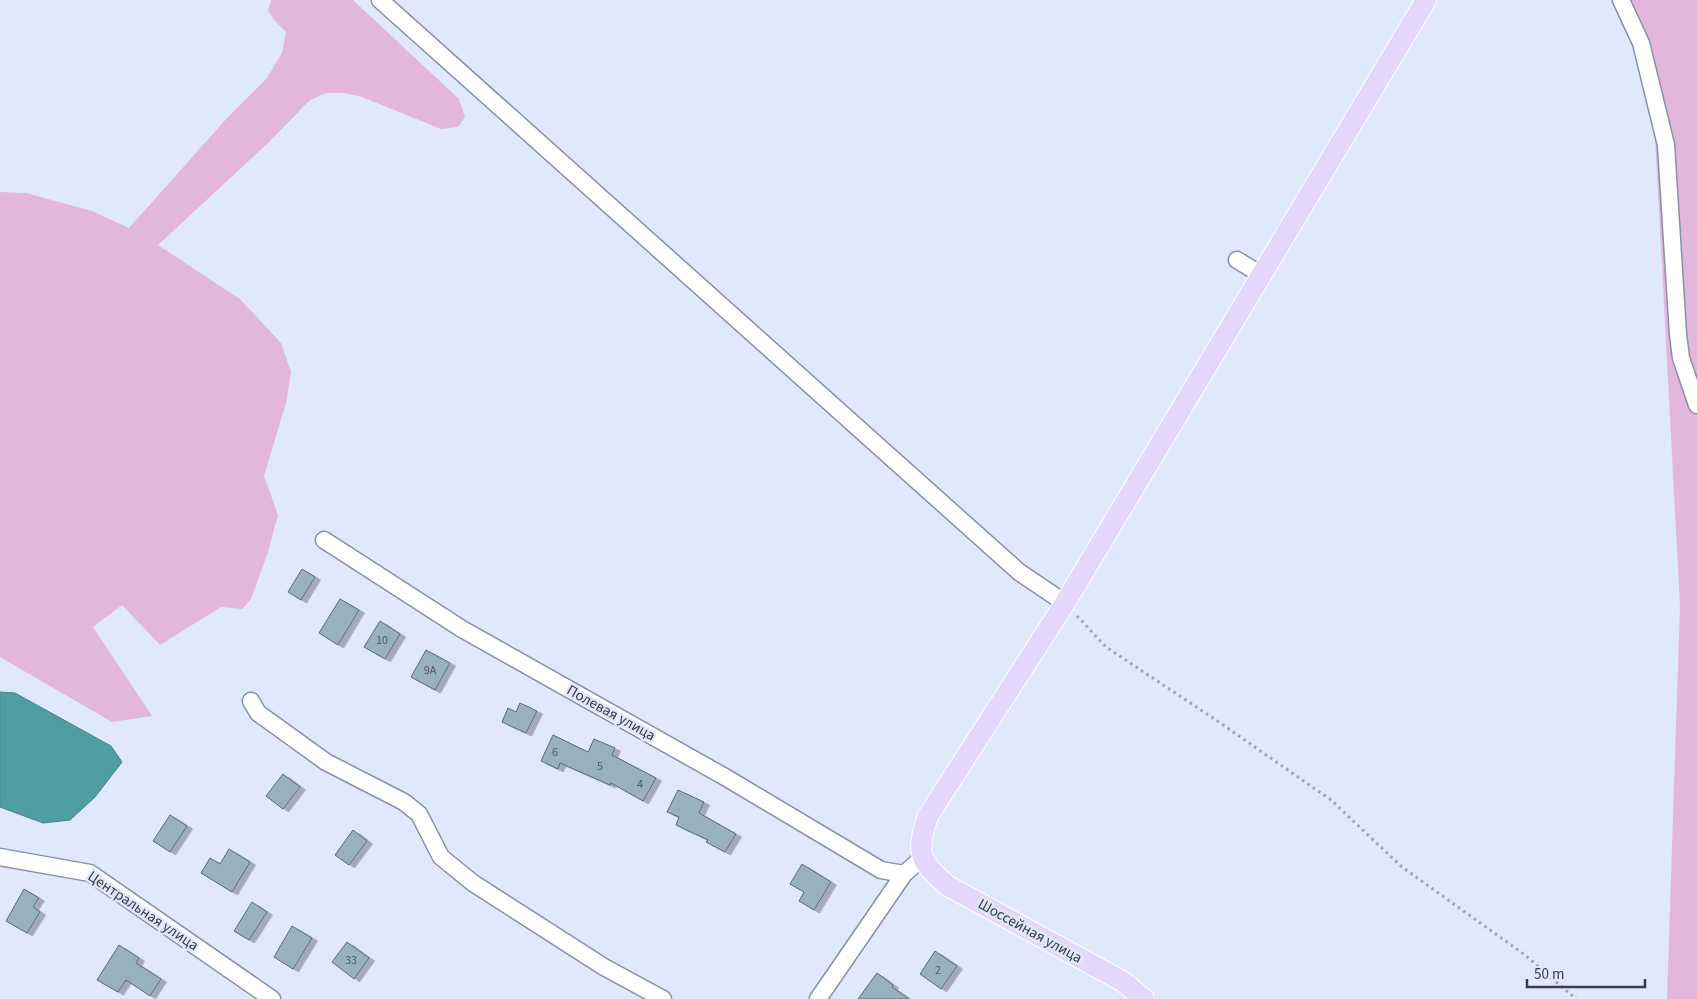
<svg xmlns="http://www.w3.org/2000/svg" width="1697" height="999" viewBox="0 0 1697 999" font-family="'Source Sans 3',sans-serif">
<style>
.green{fill:#e3b7db}
.water{fill:#4f9ea1;stroke:#488185}
.building{fill:#99b1bf;stroke:#556c78;filter:url(#shadow)}
.lines{fill:none;stroke-linecap:round;stroke-linejoin:round}
.minor-casing{stroke:#8791a6;stroke-width:19}
.major-casing{stroke:#fff;stroke-width:22}
.path{stroke:#9ba2b1;stroke-width:3;stroke-dasharray:2.5 4;stroke-linecap:butt}
.minor{stroke:#fff;stroke-width:16}
.major{stroke:#e3d7fd;stroke-width:20}
.labels{text-anchor:middle;dominant-baseline:central;stroke-width:5;stroke-linejoin:round;paint-order:stroke}
.number-label{font-size:12px;fill:#505964}
.street-label{font-size:15px;fill:#383c45;stroke:#e0e8fb}
</style>
<defs>
<filter id="shadow"><feDropShadow dx="5.5" dy="3" stdDeviation="0" flood-color="#0004"/></filter>
</defs>
<rect width="100%" height="100%" fill="#e0e8fb"/>
<path class="green" d="M 271,0 L 353,0 L 459,99 L 465,117 L 458,127 L 441,129 L 362,97 L 344,93 L 326,93 L 310,100 L 268,143 L 158,245 L 241,300 L 281,343 L 291,372 L 286,403 L 264,476 L 278,515 L 268,552 L 251,599 L 242,609 L 221,607 L 160,645 L 122,605 L 93,627 L 152,716 L 112,722 L 0,657 L 0,192 L 26,193 L 92,211 L 129,228 L 228,117 L 267,78 L 282,53 L 286,32 L 273,19 L 268,10 Z
M 1629,0 L 1697,0 L 1697,999 L 1667,999 L 1680,605 L 1650,43 Z"/>
<path class="water" d="M 0,692 L 15,693 L 111,746 L 122,762 L 95,797 L 70,820 L 43,823 L 0,807 Z"/>
<path class="building" d="M 302,569 L 315,577 L 301,600 L 288,592 Z
M 340,599 L 359,610 L 338,645 L 319,633 Z
M 380,621 L 400,634 L 385,659 L 364,647 Z
M 426,650 L 450,663 L 435,690 L 411,677 Z
M 520,703 L 537,711 L 526,733 L 502,722 L 508,708 L 516,712 Z
M 553,735 L 588,752 L 594,739 L 615,748 L 612,755 L 656,778 L 643,801 L 611,783 L 610,785 L 560,763 L 558,769 L 541,761 Z
M 283,774 L 300,787 L 283,809 L 266,796 Z
M 678,790 L 704,802 L 699,813 L 736,834 L 725,852 L 706,842 L 708,840 L 676,825 L 679,817 L 667,812 Z
M 170,815 L 187,826 L 170,852 L 153,841 Z
M 353,830 L 367,841 L 349,865 L 335,855 Z
M 229,849 L 250,862 L 232,892 L 201,873 L 210,858 L 220,864 Z
M 802,864 L 831,882 L 814,910 L 799,901 L 804,892 L 790,884 Z
M 24,889 L 39,898 L 33,907 L 40,912 L 27,933 L 6,921 Z
M 252,902 L 267,912 L 249,940 L 234,931 Z
M 292,926 L 312,938 L 293,969 L 274,957 Z
M 347,942 L 369,958 L 354,979 L 332,962 Z
M 119,945 L 139,958 L 136,963 L 161,979 L 150,996 L 126,980 L 118,992 L 97,980 Z
M 935,951 L 957,966 L 941,989 L 920,974 Z
M 877,973 L 893,985 L 892,987 L 909,999 L 858,999 Z"/>
<g class="lines">
<g class="minor-casing">
<path id="minor" d="M 380,0 L 1019,572 L 1065,603
M 1621,0 L 1641,43 L 1666,145 L 1678,334 L 1681,358 L 1697,405
M 1237,260 L 1260,274
M 324,540 L 462,629 L 725,777 L 881,870 L 904,874
M 251,701 L 258,713 L 326,762 L 404,802 L 419,814 L 441,857 L 473,883 L 604,967 L 663,999
M 0,857 L 90,873 L 272,999
M 818,999 L 904,874 L 922,858"/>
</g>
<g class="major-casing">
<path id="major" d="M 1144,999 L 1122,981 L 948,886 C 918,861 916,852 928,816 L 1065,603 L 1426,0"/>
</g>
<path class="path" d="M 1077,616 L 1106,647 L 1216,720 L 1331,800 L 1402,867 L 1525,955 L 1576,999"/>
<use href="#minor" class="minor"/>
<use href="#major" class="major"/>
</g>
<g class="labels">
<g class="number-label">
<text x="382" y="640">10</text>
<text x="430" y="670">9А</text>
<text x="555" y="752">6</text>
<text x="600" y="766">5</text>
<text x="640" y="784">4</text>
<text x="351" y="960">33</text>
<text x="938" y="970">2</text>
</g>
<g class="street-label">
<text transform="translate(611 713) rotate(29)">Полевая улица</text>
<text transform="translate(143 911) rotate(34)">Центральная улица</text>
<text transform="translate(1030 931) rotate(29)">Шоссейная улица</text>
</g>
</g>
<path d="M1527 979v8h118v-8" fill="none" stroke="#383c45" stroke-width="2.5"/>
<text x="1534" y="979" font-size="15" fill="#383c45" stroke="#e0e8fb" stroke-width="4" paint-order="stroke">50 m</text>
</svg>
